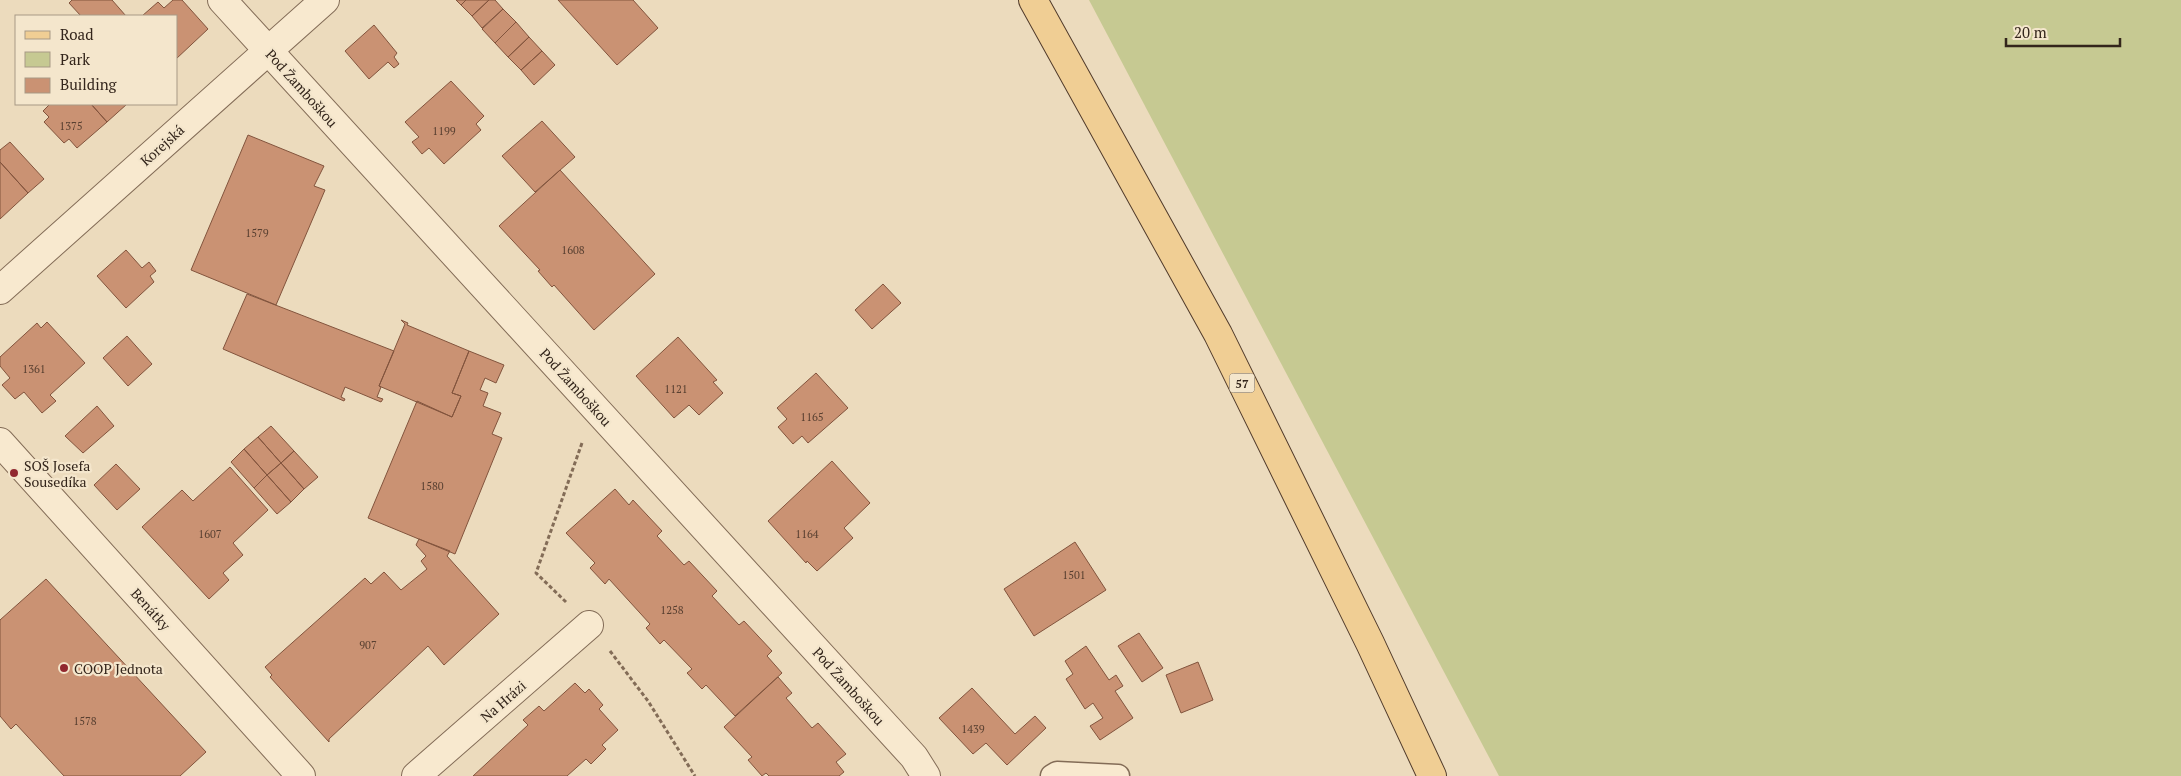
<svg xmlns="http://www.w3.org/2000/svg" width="2181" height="776" viewBox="0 0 2181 776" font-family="'PT Serif',serif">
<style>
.green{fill:#c6c992}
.building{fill:#ca9273;stroke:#82543d}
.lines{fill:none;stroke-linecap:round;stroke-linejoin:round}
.service-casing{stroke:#836c57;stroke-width:25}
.minor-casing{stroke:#836c57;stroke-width:30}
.primary-casing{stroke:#513b2b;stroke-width:30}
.path{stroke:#836c57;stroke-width:3;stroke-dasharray:4 2.5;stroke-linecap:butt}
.service{stroke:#f8e9cf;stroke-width:22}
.minor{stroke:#f8e9cf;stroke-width:28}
.primary{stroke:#f0ce94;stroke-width:28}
.poi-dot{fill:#91282f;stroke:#f4e6cc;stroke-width:2}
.labels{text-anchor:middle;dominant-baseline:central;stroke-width:4.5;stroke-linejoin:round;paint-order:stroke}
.number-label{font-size:11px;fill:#594031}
.shield{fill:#f4e6cc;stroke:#6d5f50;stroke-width:1}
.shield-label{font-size:12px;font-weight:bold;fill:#33251b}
.street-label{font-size:14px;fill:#33251b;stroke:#f4e6cc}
.poi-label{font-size:14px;fill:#33251b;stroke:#f4e6cc;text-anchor:start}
</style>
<rect width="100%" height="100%" fill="#ecdbbd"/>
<path class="green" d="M 1089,0 L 2181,0 L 2181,776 L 1499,776 Z"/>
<path class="building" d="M 72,0 L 112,0 L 126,16 L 81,16 L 69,3 Z
M 173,0 L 182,0 L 208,29 L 176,59 L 176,16 L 142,16 L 158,2 L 164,8 Z
M 456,0 L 466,0 L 461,5 Z
M 466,0 L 489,0 L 472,16 L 461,5 Z
M 489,0 L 495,0 L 503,9 L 482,28 L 472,16 Z
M 558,0 L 633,0 L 658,28 L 617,65 Z
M 503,9 L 516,22 L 495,43 L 482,29 Z
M 516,22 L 529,37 L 508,57 L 495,43 Z
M 374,25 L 397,53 L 394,57 L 399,64 L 394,68 L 388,62 L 369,79 L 345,51 Z
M 529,37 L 542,51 L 521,70 L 508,57 Z
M 542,51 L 555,65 L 534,85 L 521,70 Z
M 451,81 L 484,116 L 476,124 L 481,130 L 444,164 L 429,148 L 422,154 L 412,142 L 419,137 L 405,122 Z
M 50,104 L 91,104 L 107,122 L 77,148 L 69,139 L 64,143 L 44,122 L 49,117 L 43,111 Z
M 91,104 L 127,104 L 107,122 Z
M 542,121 L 575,157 L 535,192 L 502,156 Z
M 248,135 L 324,166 L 314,186 L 325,190 L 276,305 L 191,270 Z
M 10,142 L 44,179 L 28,193 L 0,162 L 0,150 Z
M 0,162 L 28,193 L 0,219 Z
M 560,170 L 655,274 L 594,330 L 554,285 L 552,287 L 538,271 L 540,270 L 499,226 Z
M 126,250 L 142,268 L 149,262 L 156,271 L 150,276 L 154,282 L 126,308 L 97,276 Z
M 883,284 L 901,303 L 872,329 L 855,310 Z
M 247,294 L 394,351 L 379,386 L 381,387 L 377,397 L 383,399 L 381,402 L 345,387 L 341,397 L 345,399 L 344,401 L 223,349 Z
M 401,320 L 408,323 L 407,325 L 469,351 L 452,393 L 461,396 L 452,417 L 379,386 L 405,324 Z
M 47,322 L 85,363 L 50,395 L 56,401 L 42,413 L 24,392 L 15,399 L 2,385 L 10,378 L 0,366 L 0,357 L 37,323 L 41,328 Z
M 127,336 L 152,364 L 128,386 L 103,358 Z
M 678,337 L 717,380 L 713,382 L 723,393 L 699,415 L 689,405 L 674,418 L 636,376 Z
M 469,351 L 504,365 L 496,383 L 485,378 L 480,390 L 488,393 L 483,406 L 501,413 L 492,434 L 502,438 L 455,554 L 368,518 L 417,401 L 452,417 L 461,396 L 452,393 Z
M 816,373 L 848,408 L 808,443 L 802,436 L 793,444 L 778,427 L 787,419 L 777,408 Z
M 97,406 L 114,426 L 83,453 L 65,436 Z
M 271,426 L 294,451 L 281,463 L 258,437 Z
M 258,437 L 281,463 L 267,475 L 244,449 Z
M 244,449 L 267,475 L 254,488 L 231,462 Z
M 294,451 L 318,477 L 304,489 L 281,463 Z
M 832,461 L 870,503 L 844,528 L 853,538 L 817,571 L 807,561 L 806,563 L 768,521 Z
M 281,463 L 304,489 L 291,502 L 267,475 Z
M 116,464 L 140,489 L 117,510 L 94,485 Z
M 230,467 L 268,510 L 233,543 L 243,555 L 223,573 L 229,580 L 209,599 L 142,527 L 182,490 L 193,501 Z
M 267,475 L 291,502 L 277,514 L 254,488 Z
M 615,489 L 629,505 L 633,500 L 662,531 L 657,536 L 684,565 L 689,561 L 717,591 L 712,596 L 739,625 L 744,621 L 772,651 L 767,656 L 782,673 L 735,716 L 706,685 L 702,689 L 687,673 L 692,669 L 664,640 L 660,644 L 646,628 L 650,624 L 609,579 L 605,584 L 590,568 L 595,563 L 566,533 Z
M 419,539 L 450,551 L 447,556 L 499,614 L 444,665 L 428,646 L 329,739 L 329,742 L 270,677 L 272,675 L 265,667 L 365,578 L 371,584 L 384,572 L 401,590 L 427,569 L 421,561 L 426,556 L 416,545 Z
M 1075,542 L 1106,590 L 1034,636 L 1004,589 Z
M 46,579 L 206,752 L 180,776 L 64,776 L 16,724 L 11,729 L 0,716 L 0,620 Z
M 1139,633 L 1163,668 L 1142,682 L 1118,646 Z
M 1086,646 L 1109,680 L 1116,675 L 1123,686 L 1115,691 L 1133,718 L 1100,740 L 1090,726 L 1103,718 L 1093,703 L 1085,709 L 1066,679 L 1073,674 L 1065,661 Z
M 1198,662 L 1213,700 L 1181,713 L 1166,675 Z
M 778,677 L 792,693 L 786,698 L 812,728 L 818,723 L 846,754 L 836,762 L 844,772 L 839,776 L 769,776 L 766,773 L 762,776 L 748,760 L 752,757 L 724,727 Z
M 575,683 L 585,693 L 589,689 L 603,705 L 599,709 L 618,730 L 602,745 L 606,749 L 591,764 L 586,759 L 567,776 L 473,776 L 528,725 L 523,720 L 539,706 L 544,711 Z
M 972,688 L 1015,734 L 1035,716 L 1046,728 L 1007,765 L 986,743 L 973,754 L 939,718 Z"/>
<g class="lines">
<g class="service-casing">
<path id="service" d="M 1052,776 L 1057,773 L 1118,776"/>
</g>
<g class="minor-casing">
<path id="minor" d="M 222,0 L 914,757 L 926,776
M 0,290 L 325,0
M 0,442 L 301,776
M 416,776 L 589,625"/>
</g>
<g class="primary-casing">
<path id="primary" d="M 1033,0 L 1218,334 L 1370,643 L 1432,776"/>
</g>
<path class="path" d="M 566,602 L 536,573 L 582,443
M 610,651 L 648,701 L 695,776"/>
<use href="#service" class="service"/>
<use href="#minor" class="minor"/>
<use href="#primary" class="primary"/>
</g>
<g class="poi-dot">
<circle cx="14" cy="473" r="5"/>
<circle cx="64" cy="668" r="5"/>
</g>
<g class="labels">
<g class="number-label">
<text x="71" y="126">1375</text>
<text x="444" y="131">1199</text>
<text x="257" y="233">1579</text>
<text x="573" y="250">1608</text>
<text x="34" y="369">1361</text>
<text x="676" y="389">1121</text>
<text x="812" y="417">1165</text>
<text x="432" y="486">1580</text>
<text x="210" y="534">1607</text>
<text x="807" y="534">1164</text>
<text x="1074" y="575">1501</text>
<text x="672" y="610">1258</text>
<text x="368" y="645">907</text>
<text x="85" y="721">1578</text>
<text x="973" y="729">1439</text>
</g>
<rect class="shield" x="1229.5" y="373.5" width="25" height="19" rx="4"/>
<g class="shield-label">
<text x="1242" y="383">57</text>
</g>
<g class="street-label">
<text transform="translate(302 88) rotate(48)">Pod Žamboškou</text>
<text transform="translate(162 145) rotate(-42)">Korejská</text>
<text transform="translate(576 387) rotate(48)">Pod Žamboškou</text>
<text transform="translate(151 609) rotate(48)">Benátky</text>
<text transform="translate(849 686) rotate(48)">Pod Žamboškou</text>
<text transform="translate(503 701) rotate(-41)">Na Hrázi</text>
</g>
<g class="poi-label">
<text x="24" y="465">SOŠ Josefa<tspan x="24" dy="16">Sousedíka</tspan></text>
<text x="74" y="668">COOP Jednota</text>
</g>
</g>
<rect x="15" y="15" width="162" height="90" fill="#f4e6cc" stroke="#a79985"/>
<rect x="25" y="31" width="25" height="8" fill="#f0ce94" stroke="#a79985"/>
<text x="60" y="40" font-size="15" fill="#33251b">Road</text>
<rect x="25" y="52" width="25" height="15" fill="#c6c992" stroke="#a79985"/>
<text x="60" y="65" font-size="15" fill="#33251b">Park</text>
<rect x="25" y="78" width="25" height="15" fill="#ca9273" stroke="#a79985"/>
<text x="60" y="90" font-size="15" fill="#33251b">Building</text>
<path d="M2006 38v8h114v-8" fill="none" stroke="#33251b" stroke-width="2.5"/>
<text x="2014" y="38" font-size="15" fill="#33251b" stroke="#f4e6cc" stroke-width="4" paint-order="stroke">20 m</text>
</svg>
